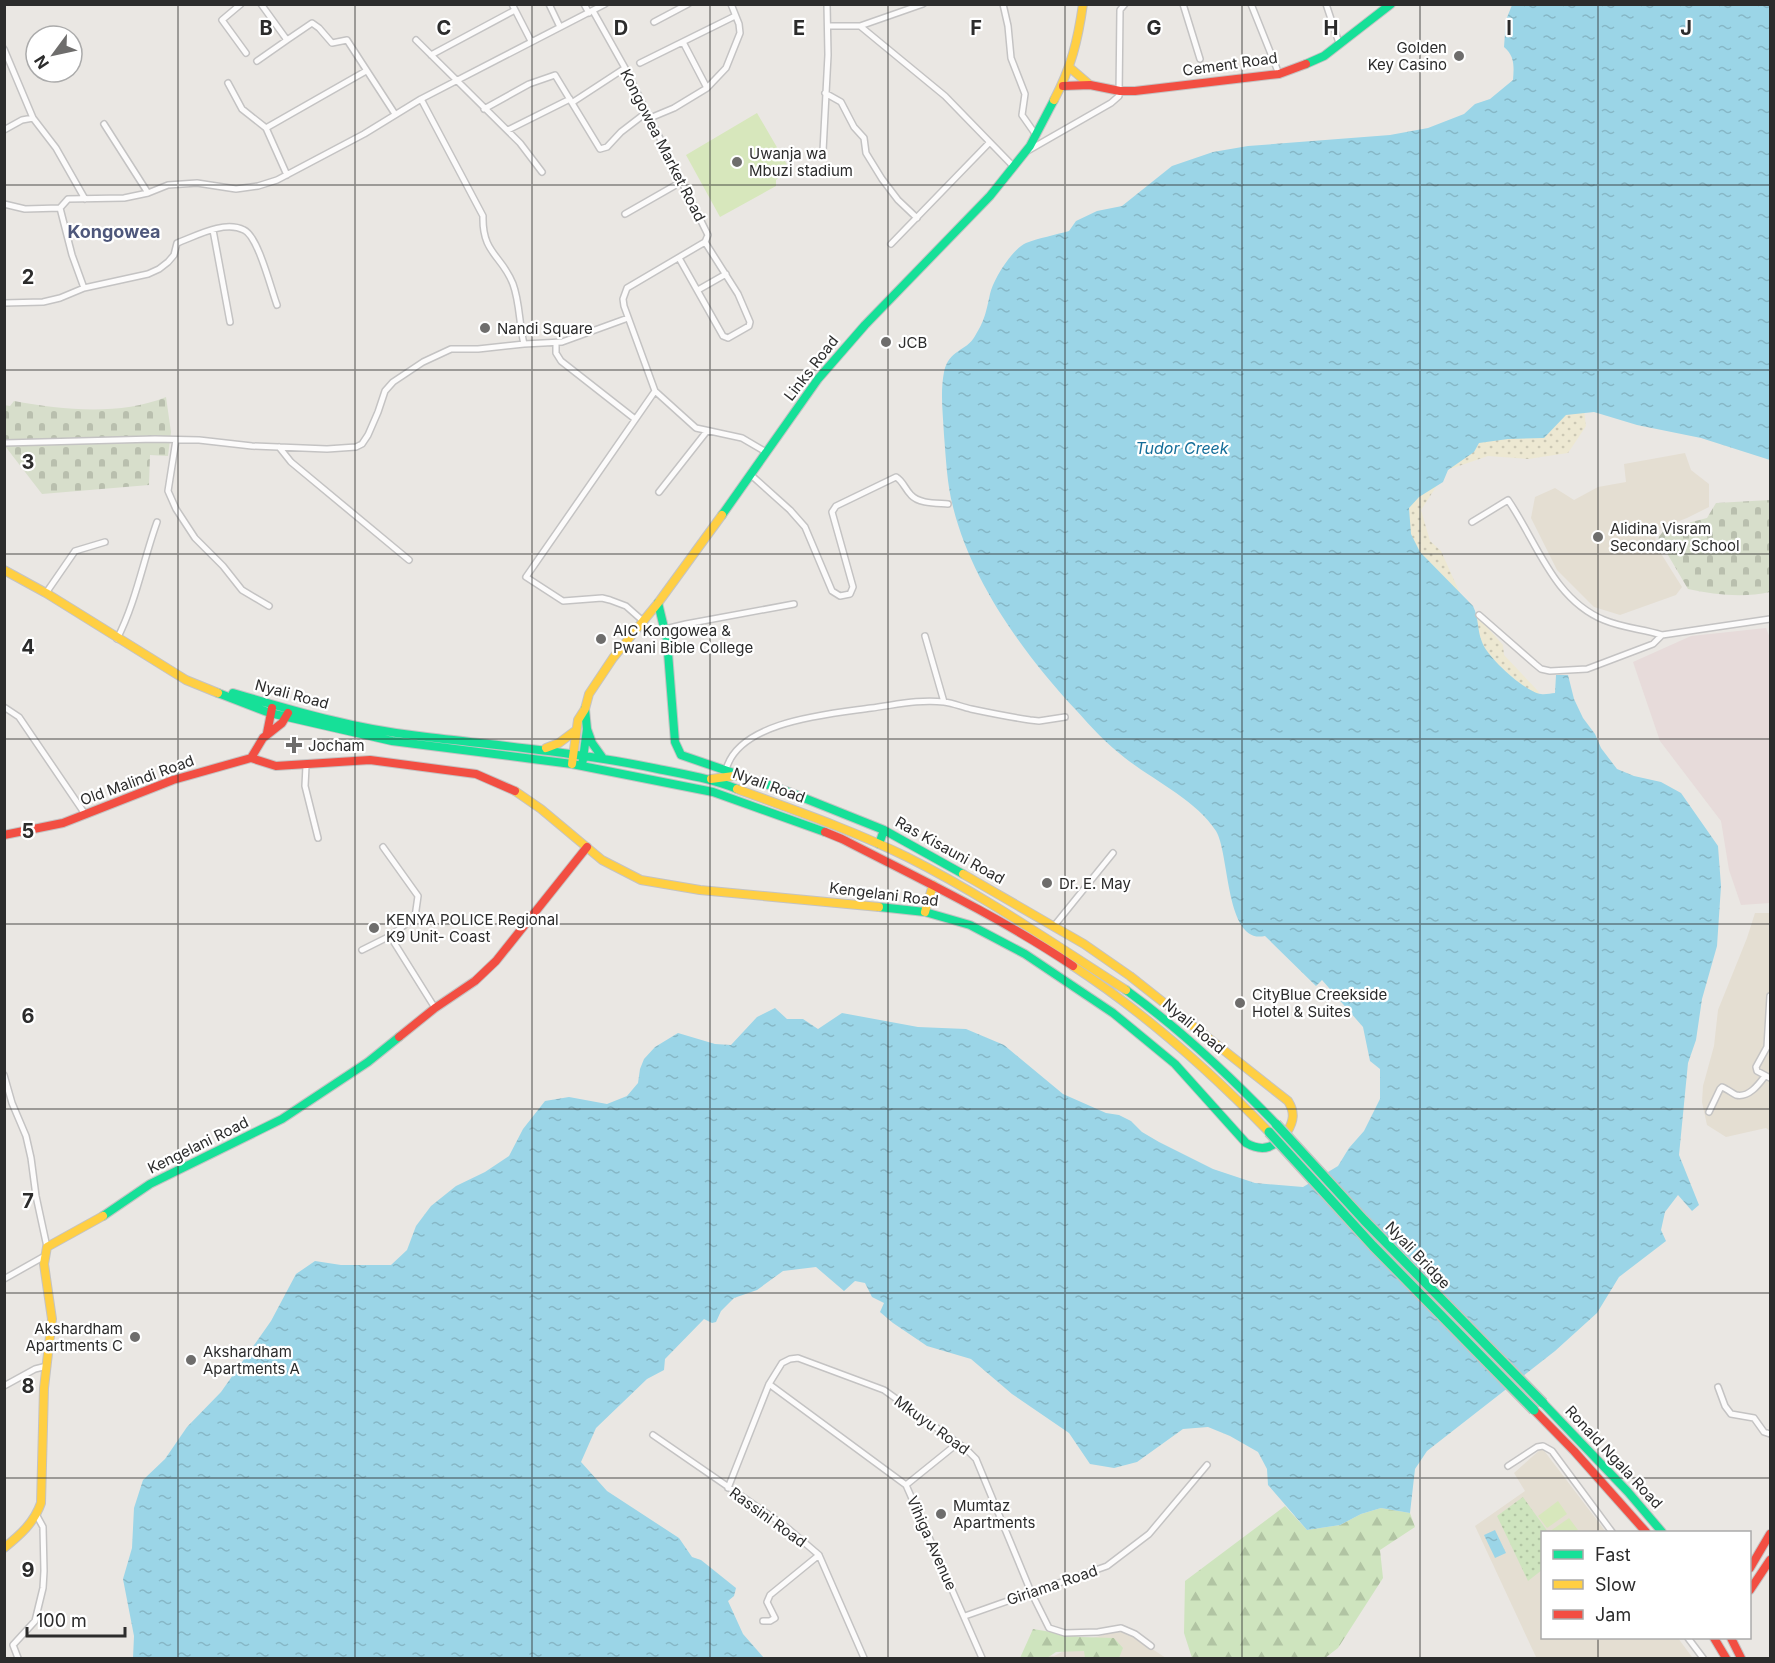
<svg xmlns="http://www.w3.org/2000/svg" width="1775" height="1663" viewBox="0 0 1775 1663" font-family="Inter,sans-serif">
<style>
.education{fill:#e4ded2}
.medical{fill:#e7dbda}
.forest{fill:url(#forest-firs)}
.sand{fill:url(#sand-dots)}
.cemetery{fill:url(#cemetery-stones)}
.park{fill:url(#park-dots)}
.pitch{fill:#d7e7bc}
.water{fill:url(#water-ripples)}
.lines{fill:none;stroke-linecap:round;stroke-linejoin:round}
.street-casing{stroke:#c4c3c3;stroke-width:8}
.fast-casing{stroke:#c4c3c3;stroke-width:10}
.slow-casing{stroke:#c4c3c3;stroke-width:10}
.jam-casing{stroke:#c4c3c3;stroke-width:10}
.street{stroke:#fcfbfb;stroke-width:5}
.fast{stroke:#16e098;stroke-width:8}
.slow{stroke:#ffcf43;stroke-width:8}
.jam{stroke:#f24e42;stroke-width:8}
.fast-bridge-casing{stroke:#c6c4c2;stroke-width:12;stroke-linecap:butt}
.fast-bridge{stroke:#16e098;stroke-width:9}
.grid{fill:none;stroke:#2c2c2c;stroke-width:1.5;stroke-opacity:0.55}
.poi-dot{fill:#6e6d6c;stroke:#fff;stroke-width:2}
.labels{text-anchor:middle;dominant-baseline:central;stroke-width:4.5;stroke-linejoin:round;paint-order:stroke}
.poi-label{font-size:15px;fill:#2c2c2c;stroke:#fff;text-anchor:start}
.street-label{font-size:15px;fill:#2c2c2c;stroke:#fff}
.water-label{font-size:16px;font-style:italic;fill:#146d98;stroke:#fff}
.quarter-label{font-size:18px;font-weight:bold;fill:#4e577b;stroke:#fff}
.grid-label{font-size:20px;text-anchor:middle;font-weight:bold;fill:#2c2c2c;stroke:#fff;stroke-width:4.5;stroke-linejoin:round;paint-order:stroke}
</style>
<defs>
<pattern id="forest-firs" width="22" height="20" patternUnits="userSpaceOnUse" patternTransform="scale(1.5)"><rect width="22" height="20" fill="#cee4be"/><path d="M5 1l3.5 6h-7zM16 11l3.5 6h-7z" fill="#b1c4a3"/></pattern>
<pattern id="sand-dots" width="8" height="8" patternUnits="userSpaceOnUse" patternTransform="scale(1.5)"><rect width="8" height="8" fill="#ede8d2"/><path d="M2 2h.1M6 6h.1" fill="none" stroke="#cbc7b4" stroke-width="1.8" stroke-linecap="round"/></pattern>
<pattern id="cemetery-stones" width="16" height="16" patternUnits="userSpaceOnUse" patternTransform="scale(1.5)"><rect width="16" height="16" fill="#d7decb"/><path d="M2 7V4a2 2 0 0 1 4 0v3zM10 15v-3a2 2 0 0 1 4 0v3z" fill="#b9bfae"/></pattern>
<pattern id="park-dots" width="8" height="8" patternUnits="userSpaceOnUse" patternTransform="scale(1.5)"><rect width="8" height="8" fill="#cee4be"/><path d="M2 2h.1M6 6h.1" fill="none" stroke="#b1c4a3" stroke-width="1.8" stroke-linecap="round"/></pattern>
<pattern id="water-ripples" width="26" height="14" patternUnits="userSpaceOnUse" patternTransform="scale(1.5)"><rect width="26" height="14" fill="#9bd5e7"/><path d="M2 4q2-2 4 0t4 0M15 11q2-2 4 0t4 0" fill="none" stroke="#86b7c6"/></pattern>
</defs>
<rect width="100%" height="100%" fill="#eae7e3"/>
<path class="education" d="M 1685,453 L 1691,470 L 1709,484 L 1709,507 L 1687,518 L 1656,530 L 1655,544 L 1682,587 L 1676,595 L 1620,615 L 1594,607 L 1557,570 L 1531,518 L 1535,497 L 1555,488 L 1574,500 L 1598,487 L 1626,482 L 1624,464 Z
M 1755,913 L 1770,913 L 1770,1131 L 1766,1128 L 1726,1137 L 1707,1125 L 1702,1102 L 1703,1086 L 1714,1046 L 1718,1010 L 1747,938 Z
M 1542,1448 L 1606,1532 L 1542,1532 L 1542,1638 L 1678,1638 L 1692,1657 L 1536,1657 L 1475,1526 L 1525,1491 L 1514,1473 Z
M 1123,1630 L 1166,1658 L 1034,1658 L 1037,1654 L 1054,1656 L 1088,1639 Z"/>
<path class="medical" d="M 1766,628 L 1770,638 L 1770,903 L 1741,905 L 1729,870 L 1721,821 L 1660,741 L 1633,662 L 1691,636 Z"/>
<path class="forest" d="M 1285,1506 L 1307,1530 L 1340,1525 L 1361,1514 L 1381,1508 L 1410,1513 L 1415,1527 L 1380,1550 L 1383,1578 L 1338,1648 L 1325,1658 L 1192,1658 L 1184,1633 L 1185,1581 Z
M 1033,1629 L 1081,1637 L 1114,1638 L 1123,1648 L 1119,1658 L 1085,1658 L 1084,1651 L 1056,1652 L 1047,1658 L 1020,1658 Z"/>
<path class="sand" d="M 1580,378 L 1586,426 L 1568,453 L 1528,459 L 1488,456 L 1447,470 L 1421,510 L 1430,541 L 1441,551 L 1463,600 L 1503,645 L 1504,655 L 1538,691 L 1548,722 L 1533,746 L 1383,517 L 1411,444 Z"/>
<path class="cemetery" d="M 166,397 L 171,432 L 168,456 L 150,455 L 149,485 L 42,494 L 5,446 L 4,405 L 10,406 L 14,401 C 63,410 119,416 166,397 Z
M 1770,500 L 1770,592 C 1744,598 1715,595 1688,589 L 1658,538 L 1665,529 L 1707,518 L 1716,503 Z"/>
<path class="park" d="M 1523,1497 L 1548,1532 L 1542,1532 L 1542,1570 L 1528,1581 L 1497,1516 Z"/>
<path class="pitch" d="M 757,113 L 789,168 L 776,180 L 776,186 L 720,217 L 686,155 Z
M 1558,1501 L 1567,1514 L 1547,1528 L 1538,1516 Z
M 1569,1518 L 1578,1530 L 1575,1532 L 1549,1532 Z"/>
<path class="water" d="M 1512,5 L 1770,5 L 1770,460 L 1701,438 L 1637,425 L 1594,412 L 1566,415 L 1544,438 L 1508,439 L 1479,443 L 1474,452 L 1448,470 L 1443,482 L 1419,497 L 1409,508 L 1411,534 L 1420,552 L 1473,606 C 1479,618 1477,630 1482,642 C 1487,657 1525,692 1541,694 C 1545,695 1551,693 1555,693 L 1556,675 L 1568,675 L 1574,699 L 1583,718 L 1595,734 L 1601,748 L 1617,769 L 1634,776 L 1661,782 L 1681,793 L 1718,846 L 1721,886 L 1717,946 L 1702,999 L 1696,1040 L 1688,1063 L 1679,1155 L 1699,1205 L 1692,1211 L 1678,1195 L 1665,1212 L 1661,1230 L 1666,1241 L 1619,1277 L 1597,1313 L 1555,1351 L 1427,1451 L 1415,1469 L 1410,1513 L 1381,1508 L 1361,1514 L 1340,1525 L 1307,1530 L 1268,1485 L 1267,1469 L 1258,1452 L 1230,1436 L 1208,1427 L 1183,1429 L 1137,1462 L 1114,1468 L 1090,1464 L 1069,1433 L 1012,1394 L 971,1359 L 927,1346 L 893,1323 L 880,1312 L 884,1303 L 872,1297 L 865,1283 L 855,1281 L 844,1291 L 816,1267 L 783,1271 L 757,1290 L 734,1298 L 721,1311 L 716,1322 L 712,1323 L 704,1319 L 665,1359 L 664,1370 L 647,1379 L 596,1428 L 581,1462 L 607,1491 L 679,1538 L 692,1557 L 701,1560 L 736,1588 L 734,1596 L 728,1601 L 743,1634 L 764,1658 L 133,1658 L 134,1636 L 123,1579 L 132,1548 L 134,1508 L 143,1480 L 165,1459 L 187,1427 L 221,1392 L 271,1321 L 296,1274 L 315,1261 L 341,1265 L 391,1265 L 407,1250 L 416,1226 L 431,1206 L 456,1186 L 485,1172 L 509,1156 L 523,1129 L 545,1101 L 569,1097 L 607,1104 L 627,1096 L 638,1083 L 640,1069 L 644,1059 L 655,1047 L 678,1033 L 715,1044 L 731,1045 L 757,1017 L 775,1008 L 787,1019 L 803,1019 L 818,1029 L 842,1013 L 918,1027 L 966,1029 L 1004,1045 L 1063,1094 L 1106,1113 L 1119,1115 L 1131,1121 L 1142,1132 L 1159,1142 L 1213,1169 L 1255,1183 L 1303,1187 L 1338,1166 L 1349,1148 L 1364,1131 L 1380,1099 L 1380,1069 L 1370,1061 L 1363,1027 L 1322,980 L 1316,986 L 1265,936 C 1225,945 1230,854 1216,831 C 1196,800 1153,780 1125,758 C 1107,744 1091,727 1076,710 C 1024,654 972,583 953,507 C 947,484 946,459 944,435 C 943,414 940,393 944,372 C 949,349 966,352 975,336 C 985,320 986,312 990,294 C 993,280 1012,249 1026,243 C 1039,238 1055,235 1069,231 L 1076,221 L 1097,211 L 1122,206 L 1172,166 L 1213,152 L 1248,146 L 1390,135 L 1428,128 L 1464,114 L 1475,104 L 1490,99 L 1513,80 C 1514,67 1515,56 1504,47 L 1506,20 Z
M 1495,1530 L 1506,1553 L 1495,1558 L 1484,1535 Z"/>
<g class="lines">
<g class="street-casing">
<path id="street" d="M 241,4 L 222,20 L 246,53
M 261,4 L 287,40 L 312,23 L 319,28 L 332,43 L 347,40 L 395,114
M 512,4 L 531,41
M 549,4 L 560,27
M 584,4 L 589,13
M 1003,4 L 1008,26 L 1011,58 L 1025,94 L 1022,115 L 1036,135
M 1183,4 L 1200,59
M 1251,4 L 1279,74
M 1326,4 L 1339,43
M 593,11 L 625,68 L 708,235 L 705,242 L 627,288 L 623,299 L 624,306 L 655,391 L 696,428 L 742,438 L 766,452
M 654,22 L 688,4
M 828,26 L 860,26 L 945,96 L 1014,167
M 860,26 L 923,4
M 416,40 L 520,143 L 542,172
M 4,49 L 33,118
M 431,55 L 515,10
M 257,61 L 287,40
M 640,63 L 735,16
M 228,83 L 242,109 L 266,128
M 707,88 L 726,68 L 740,33 L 739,24 L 731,4
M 825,93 L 841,102 L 854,127 L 864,138 L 866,153 L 882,179 L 898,200 L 917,218
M 421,99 L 483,216 C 482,254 502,255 513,284 C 520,303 519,324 524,344 L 562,342 L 628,318
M 573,102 L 625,68
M 484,109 L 529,84 L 555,75 L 600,149 L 607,147 L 621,132 L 647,112
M 650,118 L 674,108 L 707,88 L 683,42
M 104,124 L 148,193
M 4,130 L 22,120 L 33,118 L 56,148 L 85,199
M 508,130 L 570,99
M 1029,150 L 1111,103 L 1119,96 L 1120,10 L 1125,4
M 823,151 L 828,55 L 827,4
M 287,175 L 266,128 L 366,71
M 4,204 L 25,209 L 60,208
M 625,214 L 681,182
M 213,230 L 230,322
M 891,244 L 989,143
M 679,258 L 723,336 L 728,338 L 749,326 L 750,322 L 738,294 L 705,242
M 84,288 L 72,255 L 60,208 L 68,199 L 124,198 L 148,193 L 168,185 L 197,183 L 236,189 L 258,186 L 277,180 L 364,134 L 421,99 L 605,4
M 698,290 L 726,274
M 4,303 L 43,302 L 60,298 L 84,288 L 148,274 L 159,269 L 168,262 L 174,255 L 177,243 C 196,236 224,220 244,230 C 258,236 271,289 277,305
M 556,343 L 556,353 L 561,361 L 635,419
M 176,440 L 168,491 L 176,509 L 195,538 L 223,566 L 242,590 L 269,606
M 4,443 L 155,439 L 199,440 L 252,446 L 327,449 L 356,447 L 362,444 L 368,435 L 378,412 L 385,391 L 393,382 L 423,362 L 451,349 L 478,349 L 524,344
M 279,447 L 291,462 L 409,560
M 751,475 L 790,510 L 805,527 L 832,591 L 840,596 L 850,594 L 853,587 L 832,512 L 836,506 L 896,477 C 903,481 905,489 911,495 C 919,504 937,503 948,504
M 659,492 L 707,431
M 1472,522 L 1508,500 C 1537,542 1553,599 1604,620 C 1623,628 1643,629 1662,635
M 46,593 L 75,551 L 105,542
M 1479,615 L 1535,664 L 1541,669 L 1550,671 L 1587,669 L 1653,644 L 1662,635 L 1770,619
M 643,621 L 626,606 L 610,600 L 602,598 L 563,601 L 526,577 L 655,391
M 665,629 L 686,624 L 794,604
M 925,636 L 944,702
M 117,639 C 136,602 143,561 157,522
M 4,707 L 19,717 L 85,814
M 306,766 L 305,786 L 318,838
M 726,770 C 738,721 829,714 871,708 C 895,705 919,699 944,702 C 953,703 962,707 971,709 C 990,713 1010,717 1030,720 L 1039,721 L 1065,717
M 1054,926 L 1113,853
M 390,936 L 435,1008
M 362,950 L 390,936 L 415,917 L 418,896 L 383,847
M 1770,996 L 1767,1047 L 1756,1067 L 1757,1071 L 1770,1078
M 4,1075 L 12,1103 L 26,1136 L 31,1158 L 36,1196 L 47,1247
M 1709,1112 L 1720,1089 L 1722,1087 C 1727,1089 1732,1093 1736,1095 C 1749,1098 1759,1084 1765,1076
M 4,1279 L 43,1257
M 769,1384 L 906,1485 L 982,1658
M 4,1386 L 35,1369 L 47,1366
M 1718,1387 L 1725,1406 L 1731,1414 L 1754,1418 L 1764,1432 L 1770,1434
M 653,1435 L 785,1526 L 819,1555 L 864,1658
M 1508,1466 L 1537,1447 L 1543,1446 L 1552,1451 L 1612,1532
M 906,1485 L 958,1443
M 728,1488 L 769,1384 L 782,1363 L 790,1359 L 798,1358 L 884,1390 L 966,1449 L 976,1459 L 1031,1592 L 1049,1628 L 1065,1633 L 1098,1632 L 1121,1628 L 1135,1634 L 1151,1646
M 965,1616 L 1107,1566 L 1149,1534 L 1207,1465
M 763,1621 L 770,1621 L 775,1618 L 767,1602 L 770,1595 L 819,1555
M 1688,1638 L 1703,1658
M 18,1658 L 13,1645 L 35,1621 L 43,1588 L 44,1571 L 43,1527 L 37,1516"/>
</g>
<g class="fast-casing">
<path id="fast" d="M 1306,64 L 1324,56 L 1391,4
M 722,515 L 818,379 L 865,325 L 990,196 L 1030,146 L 1054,100
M 658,603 L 667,640 L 675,742 L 681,755 L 789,792 L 884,830 L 963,874
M 218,693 L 270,713 L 392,741 L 572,764 L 713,792 L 825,832
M 233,693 C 294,711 355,729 419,736 C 499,746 578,752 658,769 C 684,774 712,779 737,789
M 587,729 L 592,743 L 602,757
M 582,766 L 587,729 L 585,709
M 879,844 L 884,830
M 879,907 L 925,912 L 970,925 L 1025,954 L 1113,1013 L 1175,1064 L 1246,1143 C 1264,1153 1275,1147 1287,1132
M 1126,990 C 1180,1029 1230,1076 1276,1124
M 103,1216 L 150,1184 L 282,1119 L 368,1062 L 399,1037
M 1543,1403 L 1628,1492 L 1662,1532"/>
</g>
<g class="slow-casing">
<path id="slow" d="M 1069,67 L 1090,85
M 1054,100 C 1071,68 1078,40 1083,4
M 4,570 L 46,593 L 186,680 L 218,693
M 546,748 L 559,743 L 575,731
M 572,764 L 578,720 L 585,709 L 589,694 L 613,658 L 658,603 L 722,515
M 711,779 L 741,775
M 737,789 C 794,810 852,830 907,857 C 983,895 1054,944 1126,990
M 515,791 L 541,809 L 602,860 L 641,880 L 700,890 L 879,907
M 963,874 L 1084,944 L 1130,976 L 1288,1101 C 1295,1112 1294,1121 1287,1132
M 925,912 L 933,885
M 1073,966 C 1145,1013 1209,1070 1269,1132
M 4,1548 C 20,1535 34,1523 41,1503 L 44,1388 L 52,1319 L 44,1264 L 47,1247 L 103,1216"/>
</g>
<g class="jam-casing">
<path id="jam" d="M 1063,86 L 1090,85 L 1120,91 L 1135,91 L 1279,74 L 1306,64
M 267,733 L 272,708
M 251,758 L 276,766 L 370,760 L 476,774 L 515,791
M 825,832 L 842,839 C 920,879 1000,917 1073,966
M 4,835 L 63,823 L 173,780 L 251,758 L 263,738 L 282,723 L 288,713
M 399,1037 L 435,1008 L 475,981 L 496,961 L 587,847
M 1534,1410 L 1574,1451 L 1646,1532
M 1750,1568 L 1770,1534
M 1750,1590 L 1770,1560
M 1714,1638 L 1726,1658
M 1731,1638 L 1741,1658"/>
</g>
<use href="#street" class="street"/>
<use href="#fast" class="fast"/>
<use href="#slow" class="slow"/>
<use href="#jam" class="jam"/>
<g class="fast-bridge-casing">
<path id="fast-bridge" d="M 1276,1124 L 1364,1220 L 1543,1403
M 1269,1132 L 1373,1246 L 1534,1410"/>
</g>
<use href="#fast-bridge" class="fast-bridge"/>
</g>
<path class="grid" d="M 178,4 L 178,1658M 355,4 L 355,1658M 532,4 L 532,1658M 710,4 L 710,1658M 888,4 L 888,1658M 1065,4 L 1065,1658M 1242,4 L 1242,1658M 1420,4 L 1420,1658M 1598,4 L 1598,1532M 4,185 L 1770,185M 4,370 L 1770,370M 4,554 L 1770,554M 4,739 L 1770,739M 4,924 L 1770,924M 4,1109 L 1770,1109M 4,1293 L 1770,1293M 4,1478 L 1770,1478M 1598,1638 L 1598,1658"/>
<g class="poi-dot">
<circle cx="1459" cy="56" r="6"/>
<circle cx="737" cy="162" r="6"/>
<circle cx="485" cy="328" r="6"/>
<circle cx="886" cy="342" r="6"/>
<circle cx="1598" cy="537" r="6"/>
<circle cx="601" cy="639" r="6"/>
<path d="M291 736h6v6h6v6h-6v6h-6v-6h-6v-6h6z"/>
<circle cx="1047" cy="883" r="6"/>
<circle cx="374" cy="928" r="6"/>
<circle cx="1240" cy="1003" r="6"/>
<circle cx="135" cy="1337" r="6"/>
<circle cx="191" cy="1360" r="6"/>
<circle cx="941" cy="1514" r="6"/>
</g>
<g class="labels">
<g class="poi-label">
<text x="1447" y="47" text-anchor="end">Golden<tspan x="1447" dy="17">Key Casino</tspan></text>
<text x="749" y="153">Uwanja wa<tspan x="749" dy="17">Mbuzi stadium</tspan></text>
<text x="497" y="328">Nandi Square</text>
<text x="898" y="342">JCB</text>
<text x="1610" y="528">Alidina Visram<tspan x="1610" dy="17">Secondary School</tspan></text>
<text x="613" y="630">AIC Kongowea &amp;<tspan x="613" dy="17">Pwani Bible College</tspan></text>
<text x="308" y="745">Jocham</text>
<text x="1059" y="883">Dr. E. May</text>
<text x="386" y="919">KENYA POLICE Regional<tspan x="386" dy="17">K9 Unit- Coast</tspan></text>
<text x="1252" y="994">CityBlue Creekside<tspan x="1252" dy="17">Hotel &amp; Suites</tspan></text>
<text x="123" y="1328" text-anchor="end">Akshardham<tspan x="123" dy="17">Apartments C</tspan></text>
<text x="203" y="1351">Akshardham<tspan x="203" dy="17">Apartments A</tspan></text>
<text x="953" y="1505">Mumtaz<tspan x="953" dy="17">Apartments</tspan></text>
</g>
<g class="street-label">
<text transform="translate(1230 64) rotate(-8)">Cement Road</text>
<text transform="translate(663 145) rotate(63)">Kongowea Market Road</text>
<text transform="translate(811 368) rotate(-52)">Links Road</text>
<text transform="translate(292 694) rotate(15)">Nyali Road</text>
<text transform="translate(137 780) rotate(-20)">Old Malindi Road</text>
<text transform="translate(769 785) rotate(20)">Nyali Road</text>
<text transform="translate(950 850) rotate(29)">Ras Kisauni Road</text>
<text transform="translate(884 894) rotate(7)">Kengelani Road</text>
<text transform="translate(1194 1026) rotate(40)">Nyali Road</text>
<text transform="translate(198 1145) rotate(-26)">Kengelani Road</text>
<text transform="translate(1418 1255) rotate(46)">Nyali Bridge</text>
<text transform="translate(932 1425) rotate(36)">Mkuyu Road</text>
<text transform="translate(1614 1457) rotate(47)">Ronald Ngala Road</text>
<text transform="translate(768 1517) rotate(36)">Rassini Road</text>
<text transform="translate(932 1543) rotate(66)">Vihiga Avenue</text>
<text transform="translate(1052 1585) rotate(-19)">Giriama Road</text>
</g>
<g class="water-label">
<text x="1182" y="448">Tudor Creek</text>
</g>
<g class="quarter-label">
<text x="114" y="231">Kongowea</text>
</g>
</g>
<g class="grid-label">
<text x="266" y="35">B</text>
<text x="444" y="35">C</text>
<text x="621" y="35">D</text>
<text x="799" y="35">E</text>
<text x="976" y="35">F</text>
<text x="1154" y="35">G</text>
<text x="1331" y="35">H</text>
<text x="1509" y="35">I</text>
<text x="1686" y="35">J</text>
<text x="28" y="284">2</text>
<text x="28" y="469">3</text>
<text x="28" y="654">4</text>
<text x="28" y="838">5</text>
<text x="28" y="1023">6</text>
<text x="28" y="1208">7</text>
<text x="28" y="1393">8</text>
<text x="28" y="1577">9</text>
</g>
<rect width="1775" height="1663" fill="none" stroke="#2c2c2c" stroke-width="12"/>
<rect x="1541" y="1531" width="210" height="108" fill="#ffffff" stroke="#ababab" stroke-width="1.5"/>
<rect x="1553" y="1550" width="30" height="9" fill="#16e098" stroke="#ababab" stroke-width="1.5"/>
<text x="1595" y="1561" font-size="18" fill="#2c2c2c">Fast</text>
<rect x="1553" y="1580" width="30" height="9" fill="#ffcf43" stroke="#ababab" stroke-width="1.5"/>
<text x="1595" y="1591" font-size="18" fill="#2c2c2c">Slow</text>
<rect x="1553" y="1610" width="30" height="9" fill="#f24e42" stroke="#ababab" stroke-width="1.5"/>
<text x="1595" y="1621" font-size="18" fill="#2c2c2c">Jam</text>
<g transform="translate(54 54) rotate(237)"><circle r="28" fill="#ffffff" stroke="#ababab" stroke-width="1.5"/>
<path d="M0-4.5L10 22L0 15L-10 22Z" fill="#6e6d6c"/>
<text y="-9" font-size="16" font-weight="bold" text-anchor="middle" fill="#2c2c2c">N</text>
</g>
<path d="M27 1627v9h98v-9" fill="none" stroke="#2c2c2c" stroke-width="3"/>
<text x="36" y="1627" font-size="18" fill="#2c2c2c" stroke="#ffffff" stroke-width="4.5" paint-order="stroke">100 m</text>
</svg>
